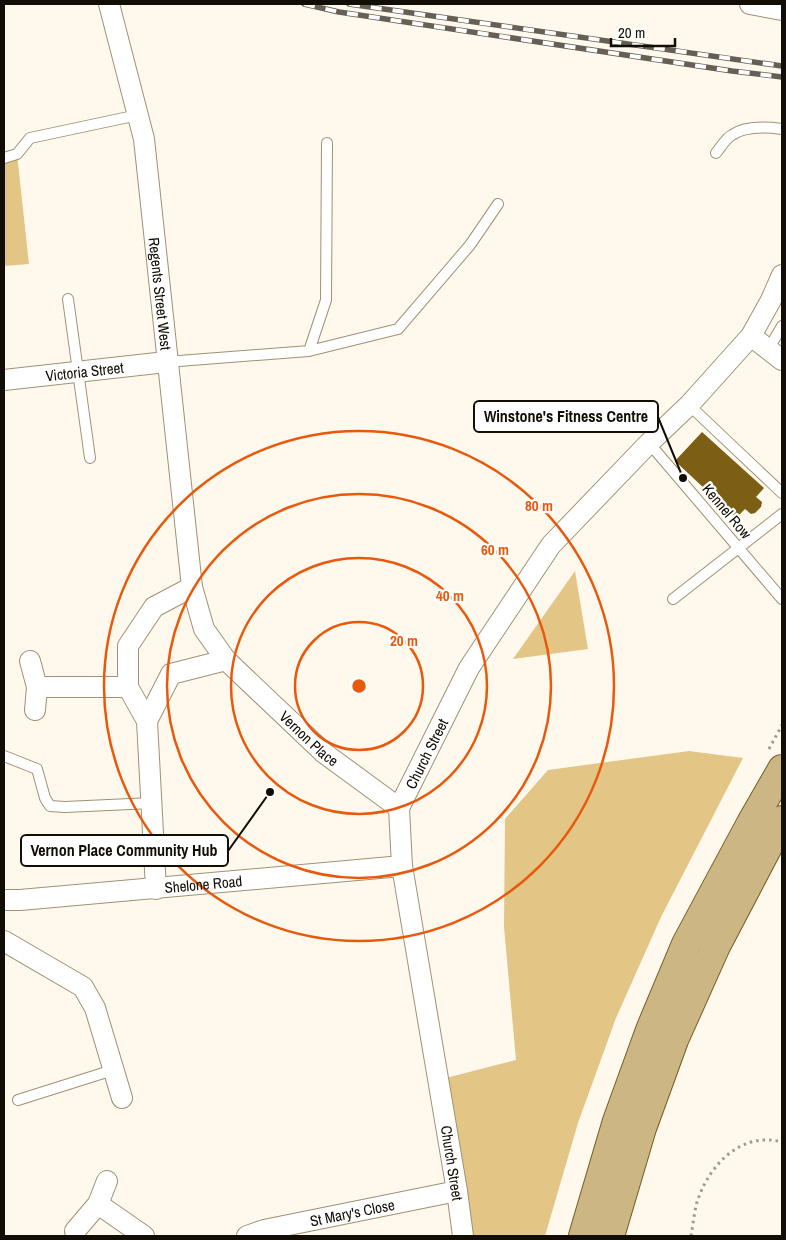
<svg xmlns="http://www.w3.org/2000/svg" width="786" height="1240" viewBox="0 0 786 1240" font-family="'Archivo Narrow',sans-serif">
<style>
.green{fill:#e3c586}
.building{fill:#7c5f15}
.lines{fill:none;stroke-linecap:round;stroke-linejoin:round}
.lane-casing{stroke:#9f9174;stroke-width:12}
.street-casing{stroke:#9f9174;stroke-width:22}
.primary-casing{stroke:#755c21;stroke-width:30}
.path{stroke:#9f998e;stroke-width:3;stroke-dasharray:2.5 4;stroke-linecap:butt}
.lane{stroke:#fff;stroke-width:10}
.street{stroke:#fff;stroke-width:20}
.primary{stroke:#ccb683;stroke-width:28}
.rail-casing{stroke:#655f55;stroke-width:5.5}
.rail{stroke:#fff;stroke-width:4;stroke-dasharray:11;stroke-linecap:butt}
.ring{fill:none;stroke:#e8590c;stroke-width:2.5}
.labels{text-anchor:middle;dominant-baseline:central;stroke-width:4.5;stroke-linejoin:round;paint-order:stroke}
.street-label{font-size:15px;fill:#130e05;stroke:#fff}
.centre{fill:#e8590c;stroke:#fff;stroke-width:2.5}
.ring-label{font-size:15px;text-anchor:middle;font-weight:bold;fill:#e8590c;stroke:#fff;stroke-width:4.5;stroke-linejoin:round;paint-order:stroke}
.leader{fill:none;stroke:#130e05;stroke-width:2}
.callout-dot{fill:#130e05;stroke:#fff;stroke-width:2}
.callout{fill:#fff;stroke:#130e05;stroke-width:2}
.callout-label{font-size:16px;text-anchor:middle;font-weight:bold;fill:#130e05}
</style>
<rect width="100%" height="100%" fill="#fff9ed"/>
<path class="green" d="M 17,154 L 29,264 L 4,266 L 4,158 Z
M 575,571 L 588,649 L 513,659 Z
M 689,751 L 743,758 L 661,917 L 616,1018 L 578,1123 L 545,1236 L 463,1236 L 438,1080 L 516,1060 L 504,927 L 505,819 L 548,770 Z"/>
<path class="building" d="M 702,432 L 764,488 L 756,497 L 762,502 L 761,507 L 755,513 L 751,514 L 745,509 L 736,518 L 675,461 Z"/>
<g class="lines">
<g class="lane-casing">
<path id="lane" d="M 716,153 C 721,147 726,138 732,135 C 745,126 767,127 782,129
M 4,158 L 17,154 L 30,138 L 138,115
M 68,299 L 90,458
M 768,350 L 782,326
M 309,351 L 398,329 L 470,245 L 498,204
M 166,362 L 309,351 L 326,300 L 327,143
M 689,405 L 782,493
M 649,443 L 782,599
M 673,599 L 782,514
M 4,756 L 37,769 L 45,798 L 50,806 L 65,807 L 152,803
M 18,1100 L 113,1070"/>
</g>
<g class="street-casing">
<g id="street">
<path id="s1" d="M 109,4 L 144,139 L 192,587 L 204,629 L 226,660 L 324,753 L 399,808"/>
<path d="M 750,4 L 782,10"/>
<path d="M 751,336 L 782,360"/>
<path id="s2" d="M 4,380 L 166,362"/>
<path d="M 30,661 L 37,687 L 35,710"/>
<path d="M 37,687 L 128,687"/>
<path d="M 147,721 L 171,674 L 226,660"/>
<path d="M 156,889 L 147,721 L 128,687 L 128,646 L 154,607 L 192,587"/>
<path id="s3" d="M 4,900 L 20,900 L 402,866"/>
<path d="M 4,941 L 83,987 L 95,1008 L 122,1098"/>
<path d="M 98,1204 L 144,1236"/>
<path d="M 75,1231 L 98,1204 L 107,1181"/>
<path id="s4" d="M 247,1236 L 264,1230 L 457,1191"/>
<path id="s5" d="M 463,1236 L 457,1191 L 402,866 L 399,808 L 469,668 L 551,545 L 649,443 L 689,405 L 751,336 L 771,300 L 782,275"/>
</g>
</g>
<g class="primary-casing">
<path id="primary" d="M 583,1236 L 617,1121 L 650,1030 L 686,944 L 751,823 L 782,769
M 610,1236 L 642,1128 L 674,1040 L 716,946 L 782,820"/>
</g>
<path class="path" d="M 769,749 L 782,725
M 691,1236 C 693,1225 694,1213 697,1202 C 709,1165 741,1131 782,1142"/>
<use href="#lane" class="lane"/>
<use href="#street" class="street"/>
<use href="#primary" class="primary"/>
<g class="rail-casing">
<path id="rail" d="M 304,4 L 339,12 L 732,71 L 782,77
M 349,4 L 782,66"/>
</g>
<use href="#rail" class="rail"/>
</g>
<g class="ring">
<circle cx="359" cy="686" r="64"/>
<circle cx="359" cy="686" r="128"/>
<circle cx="359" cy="686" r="192"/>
<circle cx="359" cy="686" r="255"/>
</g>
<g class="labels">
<g class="street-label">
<text stroke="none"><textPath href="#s1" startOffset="295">Regents Street West</textPath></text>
<text stroke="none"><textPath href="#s2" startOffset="81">Victoria Street</textPath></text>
<text transform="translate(727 511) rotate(50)">Kennel Row</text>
<text stroke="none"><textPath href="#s1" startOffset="786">Vernon Place</textPath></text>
<text stroke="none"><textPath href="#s5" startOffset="494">Church Street</textPath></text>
<text stroke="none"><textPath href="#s3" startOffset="200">Shelone Road</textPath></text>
<text transform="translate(452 1163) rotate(81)">Church Street</text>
<text stroke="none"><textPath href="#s4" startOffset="108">St Mary's Close</textPath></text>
</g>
</g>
<circle cx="359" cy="686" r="8" class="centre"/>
<g class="ring-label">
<text x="539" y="511">80 m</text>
<text x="495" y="555">60 m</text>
<text x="450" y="601">40 m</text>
<text x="404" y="646">20 m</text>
</g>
<path class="leader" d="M683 478L658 417M270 792L228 851"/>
<g class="callout-dot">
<circle cx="683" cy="478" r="5"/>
<circle cx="270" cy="792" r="5"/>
</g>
<g class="callout">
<rect x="474" y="401" width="184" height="31" rx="5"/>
<rect x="21" y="835" width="207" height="31" rx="5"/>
</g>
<g class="callout-label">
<text x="566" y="422">Winstone's Fitness Centre</text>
<text x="124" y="856">Vernon Place Community Hub</text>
</g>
<rect width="786" height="1240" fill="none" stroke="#130e05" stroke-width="10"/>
<path d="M611 38v8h64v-8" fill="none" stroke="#130e05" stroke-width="2.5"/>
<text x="618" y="38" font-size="15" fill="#130e05" stroke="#ffffff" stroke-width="4" paint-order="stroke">20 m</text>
</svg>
